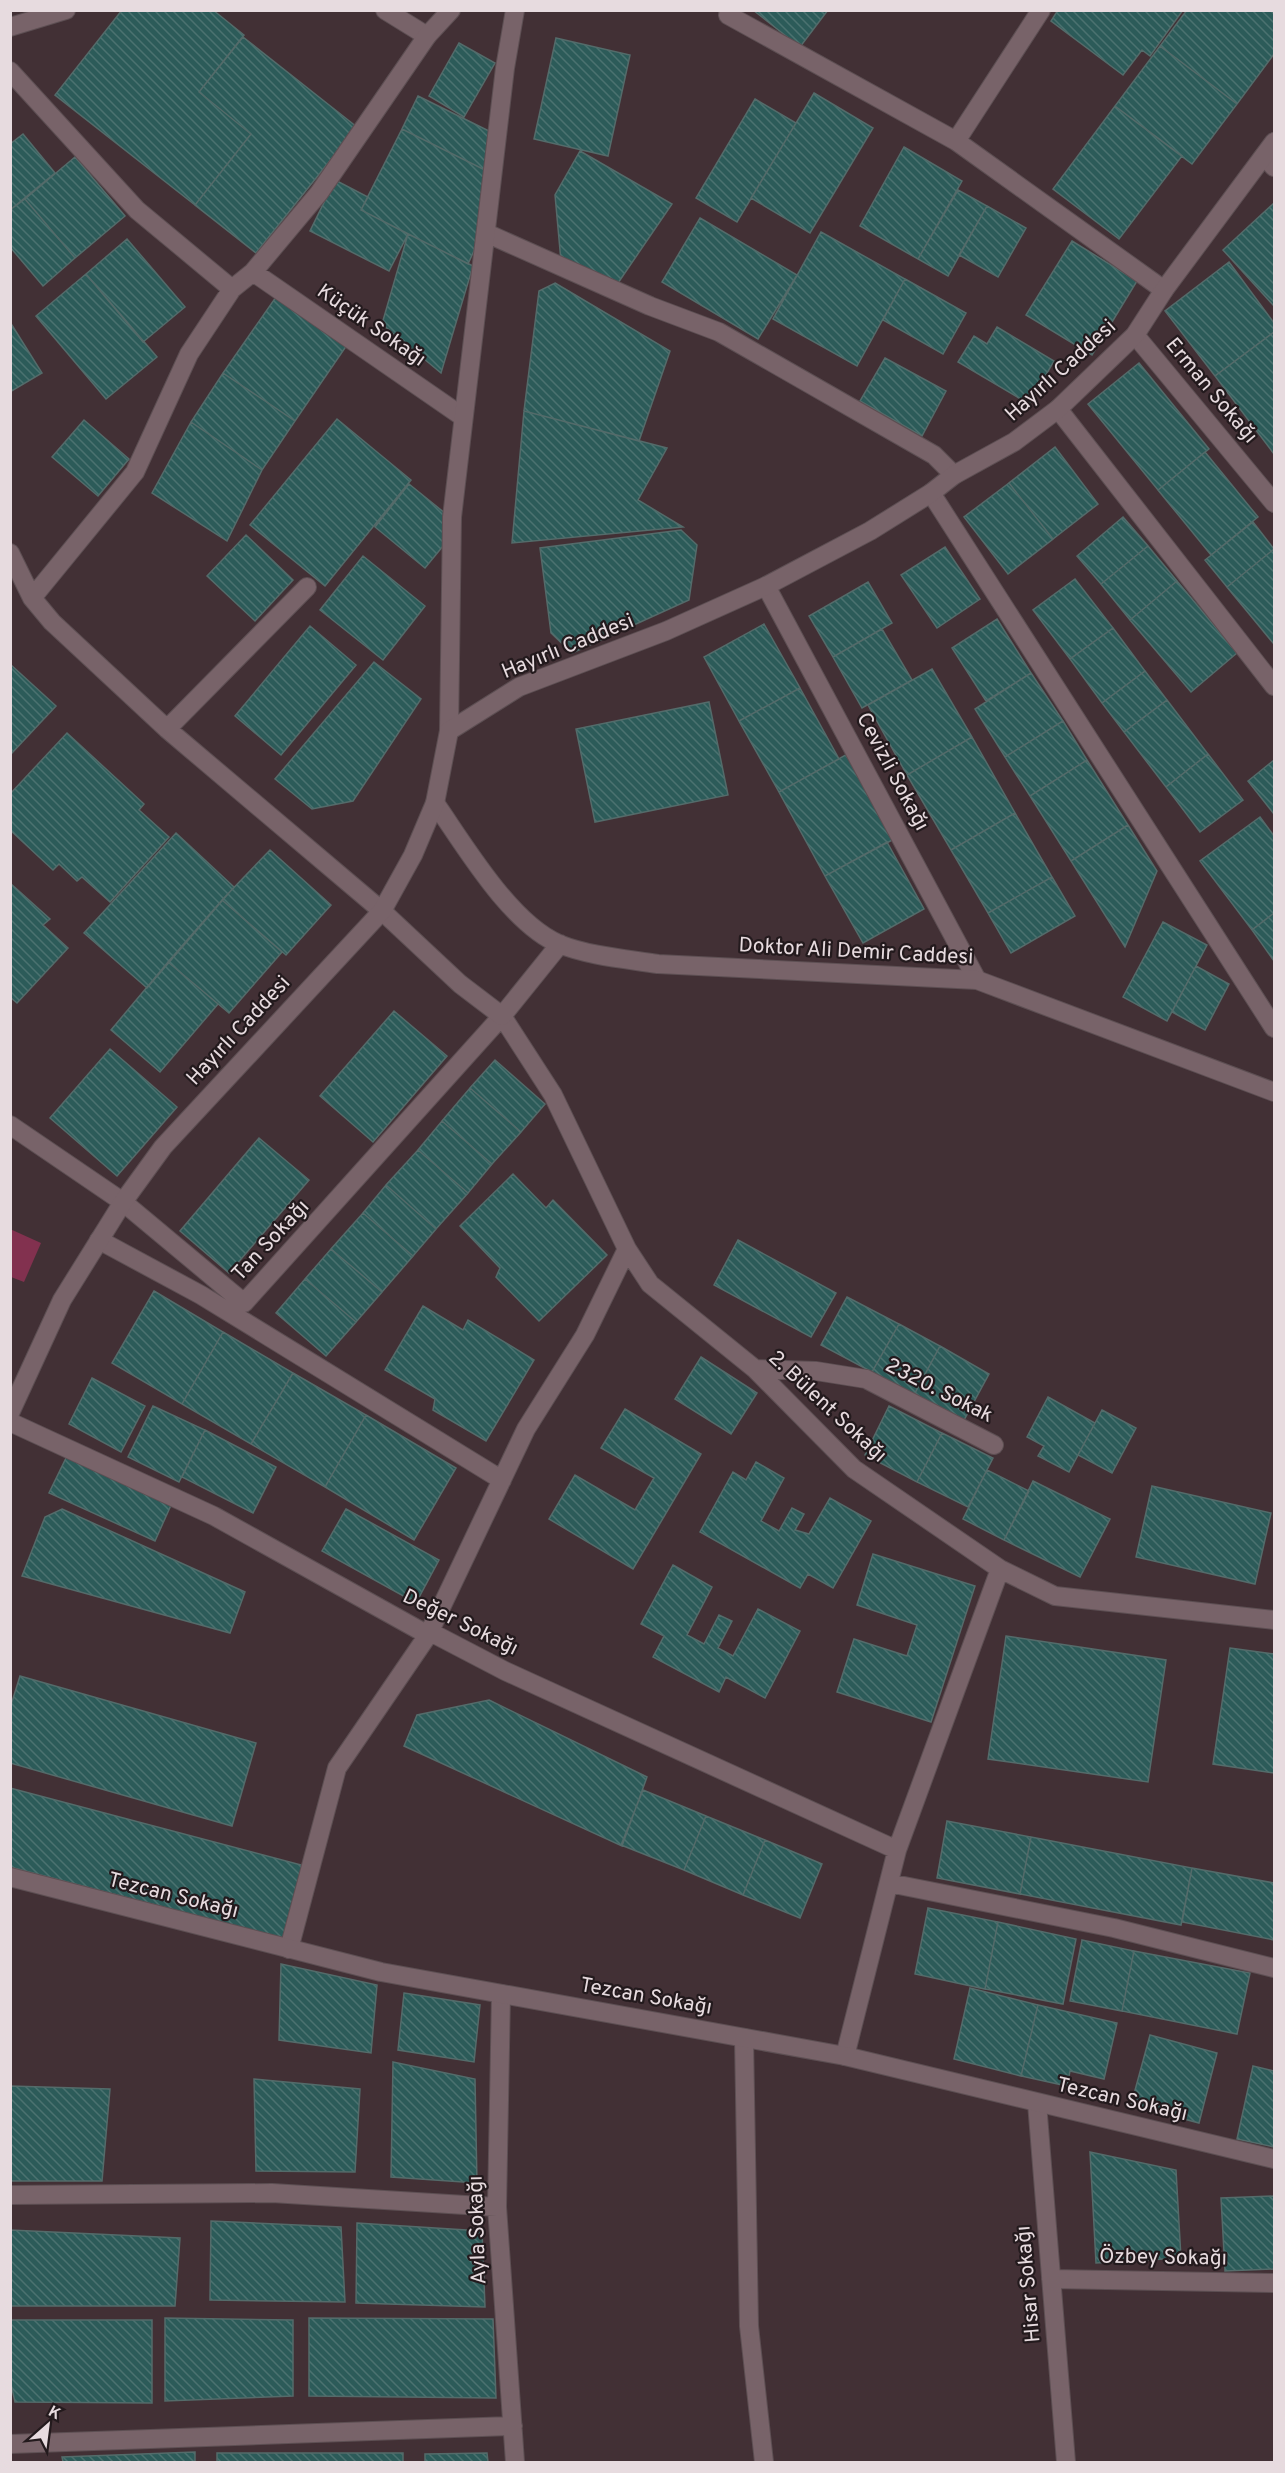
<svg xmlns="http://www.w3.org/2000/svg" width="1285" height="2473" viewBox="0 0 1285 2473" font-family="Overpass,sans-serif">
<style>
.green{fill:#82314f}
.building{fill:url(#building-back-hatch);stroke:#546b6a;stroke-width:1.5}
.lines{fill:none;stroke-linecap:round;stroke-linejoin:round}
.pedestrian-casing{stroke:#5d4f53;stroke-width:20}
.minor-casing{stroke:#5d4f53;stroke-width:20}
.tertiary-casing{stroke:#5d4f53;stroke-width:20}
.secondary-casing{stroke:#5d4f53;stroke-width:20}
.pedestrian{stroke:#786369;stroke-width:18}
.minor{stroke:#786369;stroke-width:18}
.tertiary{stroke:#786369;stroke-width:18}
.secondary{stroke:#786369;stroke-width:18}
.labels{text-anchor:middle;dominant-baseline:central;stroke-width:4.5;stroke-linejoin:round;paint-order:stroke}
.street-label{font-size:21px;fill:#e7dbdf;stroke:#231a1d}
</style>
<defs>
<pattern id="building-back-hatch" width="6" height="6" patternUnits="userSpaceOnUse" patternTransform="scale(1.5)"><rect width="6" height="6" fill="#2c5b59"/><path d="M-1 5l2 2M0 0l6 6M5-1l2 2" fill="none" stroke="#4b7270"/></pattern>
</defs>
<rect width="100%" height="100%" fill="#423035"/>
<path class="green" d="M 10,1229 L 41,1243 L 24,1282 L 11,1277 Z"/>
<path class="building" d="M 122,10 L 213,10 L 244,35 L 199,92 L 251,134 L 195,205 L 55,95 Z
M 753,10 L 828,10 L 800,47 Z
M 1058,10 L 1183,10 L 1150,56 L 1142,50 L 1123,75 L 1051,21 Z
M 1187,10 L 1274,10 L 1274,54 L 1237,104 L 1160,46 Z
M 243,37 L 357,127 L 256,253 L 195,205 L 251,134 L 199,92 Z
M 556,38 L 630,55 L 608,156 L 534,139 Z
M 459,43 L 495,63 L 464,117 L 429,96 Z
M 1160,46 L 1237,104 L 1192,164 L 1115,106 Z
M 814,93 L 873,128 L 810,233 L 751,198 Z
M 418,96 L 495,134 L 487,171 L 402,129 Z
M 755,99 L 796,123 L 737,222 L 696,198 Z
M 1115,106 L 1182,156 L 1119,239 L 1053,189 Z
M 402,129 L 487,171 L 478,242 L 468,264 L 361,210 Z
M 23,134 L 55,173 L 10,210 L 10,144 Z
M 904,147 L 962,181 L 918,259 L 860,226 Z
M 580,151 L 672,204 L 618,283 L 561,261 L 555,195 Z
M 75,157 L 125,216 L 75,258 L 25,199 Z
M 335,180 L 368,197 L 361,210 L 408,234 L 389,271 L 310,231 Z
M 958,190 L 987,206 L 948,276 L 918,259 Z
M 25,199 L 75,258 L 43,286 L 10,247 L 10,210 Z
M 1274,203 L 1274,306 L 1223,250 Z
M 987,206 L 1026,228 L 998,277 L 959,255 Z
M 700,218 L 797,275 L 758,339 L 662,282 Z
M 821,232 L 905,279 L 857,366 L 773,319 Z
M 408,234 L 473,266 L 441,373 L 382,324 Z
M 127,239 L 185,307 L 143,342 L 86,274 Z
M 1072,241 L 1137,281 L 1092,355 L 1026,315 Z
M 1229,262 L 1274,323 L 1274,332 L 1215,376 L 1165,311 Z
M 86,274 L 157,357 L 106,399 L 36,316 Z
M 905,279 L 966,313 L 943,354 L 883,320 Z
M 555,283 L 670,351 L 639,441 L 524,411 L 539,291 Z
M 276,297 L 347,345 L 295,421 L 223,373 Z
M 10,322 L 42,373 L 10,392 Z
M 997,327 L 1054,361 L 1029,404 L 958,362 L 974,336 L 987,344 Z
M 1274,332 L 1274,454 L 1215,376 Z
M 885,358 L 946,391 L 922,436 L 860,401 Z
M 1139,363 L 1209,449 L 1158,490 L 1088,404 Z
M 223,373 L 295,421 L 262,470 L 191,422 Z
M 524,411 L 667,448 L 638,500 L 683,527 L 512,543 Z
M 337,419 L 411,480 L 325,586 L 250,525 Z
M 84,420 L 129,459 L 98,496 L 52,457 Z
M 191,422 L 262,470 L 227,541 L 152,493 Z
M 1055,447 L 1098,504 L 1053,539 L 1009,483 Z
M 1205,452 L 1258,517 L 1211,555 L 1158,490 Z
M 1009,483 L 1053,539 L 1008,574 L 964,517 Z
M 409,484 L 446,514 L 448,540 L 425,568 L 375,527 Z
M 1123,517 L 1148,546 L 1101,584 L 1077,556 Z
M 1253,522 L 1274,549 L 1227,587 L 1205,560 Z
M 681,530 L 697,545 L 689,600 L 572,653 L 551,633 L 540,548 Z
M 246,535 L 293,580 L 255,621 L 207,576 Z
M 1148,546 L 1177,581 L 1130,620 L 1101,584 Z
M 945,547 L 980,599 L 937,628 L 901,575 Z
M 1274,549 L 1274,642 L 1273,643 L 1227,587 Z
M 363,556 L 425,606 L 383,660 L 320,610 Z
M 1075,579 L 1113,628 L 1070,659 L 1033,610 Z
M 1177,581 L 1237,653 L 1191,692 L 1130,620 Z
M 868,582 L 892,623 L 833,657 L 809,616 Z
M 997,619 L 1031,673 L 986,701 L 952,648 Z
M 764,624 L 800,688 L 739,721 L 704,657 Z
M 310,626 L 356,665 L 281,755 L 235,716 Z
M 1113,628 L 1145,671 L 1102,703 L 1070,659 Z
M 882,629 L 912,680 L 862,708 L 833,657 Z
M 374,662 L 421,699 L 353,801 L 312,809 L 275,779 Z
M 10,664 L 56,706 L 10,755 Z
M 932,669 L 972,737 L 907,775 L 868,705 Z
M 1145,671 L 1167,700 L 1124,732 L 1102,703 Z
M 1031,673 L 1063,721 L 1005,757 L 975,709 Z
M 800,688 L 839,759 L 779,792 L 739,721 Z
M 1167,700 L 1208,754 L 1166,787 L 1124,732 Z
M 709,702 L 728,795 L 595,822 L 576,729 Z
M 1063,721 L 1087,760 L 1030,796 L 1005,757 Z
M 67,733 L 144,804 L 139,810 L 169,837 L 110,902 L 82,877 L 77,881 L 59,864 L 53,870 L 10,830 L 10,794 Z
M 972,737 L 1015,813 L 951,850 L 907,775 Z
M 851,752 L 898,837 L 825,876 L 779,792 Z
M 1208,754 L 1243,800 L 1200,832 L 1166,787 Z
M 1087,760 L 1128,825 L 1071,861 L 1030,796 Z
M 1274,760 L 1274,814 L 1248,781 Z
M 1015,813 L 1052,877 L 988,913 L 951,850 Z
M 1260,817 L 1274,836 L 1274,913 L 1252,930 L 1200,861 Z
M 1128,825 L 1157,871 L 1125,947 L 1071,861 Z
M 176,833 L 234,887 L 147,988 L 84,933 Z
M 887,842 L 924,909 L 863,943 L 825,876 Z
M 270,850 L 331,905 L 286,955 L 222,900 Z
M 1052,877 L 1075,916 L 1011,953 L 988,913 Z
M 10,883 L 50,919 L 43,925 L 68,948 L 17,1003 L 10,997 Z
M 222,900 L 282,952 L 229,1013 L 168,962 Z
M 1274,913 L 1274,961 L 1252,930 Z
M 1163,922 L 1207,945 L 1167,1021 L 1123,997 Z
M 168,962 L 218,1004 L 160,1072 L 111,1030 Z
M 1196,966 L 1229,984 L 1205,1030 L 1172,1012 Z
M 394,1011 L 447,1056 L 373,1142 L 320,1096 Z
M 110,1049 L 177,1107 L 117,1176 L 50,1118 Z
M 495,1060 L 545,1104 L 521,1132 L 470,1088 Z
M 470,1088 L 521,1132 L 492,1164 L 442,1121 Z
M 442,1121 L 492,1164 L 468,1193 L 418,1150 Z
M 259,1138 L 309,1180 L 229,1273 L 180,1231 Z
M 418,1150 L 468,1193 L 436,1229 L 386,1185 Z
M 513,1174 L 546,1208 L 553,1200 L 607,1255 L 539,1321 L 496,1277 L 500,1268 L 460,1226 Z
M 386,1185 L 436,1229 L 413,1256 L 363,1213 Z
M 363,1213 L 413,1256 L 382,1292 L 331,1249 Z
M 738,1240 L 836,1293 L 811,1337 L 714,1285 Z
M 331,1249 L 382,1292 L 356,1322 L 305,1279 Z
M 305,1279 L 356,1322 L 326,1356 L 276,1313 Z
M 154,1291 L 223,1332 L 182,1404 L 112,1363 Z
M 847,1297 L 899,1324 L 872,1372 L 821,1345 Z
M 423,1306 L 463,1330 L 468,1320 L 534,1360 L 486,1441 L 433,1410 L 435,1399 L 385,1370 Z
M 899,1324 L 940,1346 L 914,1395 L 872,1372 Z
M 223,1332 L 293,1373 L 251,1444 L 182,1404 Z
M 940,1346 L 989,1374 L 963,1422 L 914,1395 Z
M 701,1357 L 757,1393 L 731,1434 L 675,1399 Z
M 293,1373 L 366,1415 L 325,1487 L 251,1444 Z
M 92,1378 L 145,1406 L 121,1452 L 69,1424 Z
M 1048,1397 L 1095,1423 L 1069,1472 L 1038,1456 L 1044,1446 L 1027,1437 Z
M 153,1406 L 205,1430 L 179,1482 L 128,1457 Z
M 889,1406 L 942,1433 L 917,1482 L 865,1455 Z
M 625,1409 L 701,1454 L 633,1569 L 549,1519 L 575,1475 L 635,1510 L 654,1478 L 601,1448 Z
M 1102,1410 L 1136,1428 L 1112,1473 L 1078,1455 Z
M 366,1415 L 456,1468 L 414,1540 L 325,1487 Z
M 205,1430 L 276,1467 L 253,1513 L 182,1477 Z
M 942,1433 L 993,1458 L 968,1507 L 917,1482 Z
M 67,1456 L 172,1503 L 155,1541 L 49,1493 Z
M 756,1462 L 784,1478 L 761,1521 L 779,1531 L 792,1508 L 804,1514 L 795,1530 L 809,1534 L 830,1498 L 871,1521 L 833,1588 L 808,1574 L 800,1588 L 700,1532 L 733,1472 L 746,1480 Z
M 987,1470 L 1029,1491 L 1004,1540 L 963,1519 Z
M 1033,1481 L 1110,1519 L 1080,1577 L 1004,1540 Z
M 1152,1486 L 1271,1513 L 1255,1584 L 1136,1557 Z
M 62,1509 L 245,1592 L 230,1633 L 22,1576 L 45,1517 Z
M 346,1509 L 439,1560 L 416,1603 L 322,1551 Z
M 873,1554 L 975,1586 L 931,1722 L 837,1692 L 854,1639 L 907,1656 L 917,1625 L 857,1605 Z
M 673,1565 L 712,1587 L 687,1635 L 704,1644 L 719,1615 L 732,1621 L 718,1648 L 733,1656 L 758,1609 L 800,1631 L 765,1698 L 726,1677 L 719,1692 L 653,1657 L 664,1636 L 641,1624 Z
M 1006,1636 L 1166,1660 L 1148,1782 L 988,1759 Z
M 1230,1648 L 1274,1654 L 1274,1773 L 1213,1764 Z
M 20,1676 L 256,1743 L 232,1826 L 10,1763 L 10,1708 Z
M 489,1700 L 647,1777 L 622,1846 L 404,1746 L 417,1715 Z
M 10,1788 L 305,1866 L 286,1939 L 10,1867 Z
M 643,1790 L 706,1816 L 684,1870 L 621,1845 Z
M 706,1816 L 765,1840 L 743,1895 L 684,1870 Z
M 947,1821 L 1031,1837 L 1020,1894 L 937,1878 Z
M 1031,1837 L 1192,1868 L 1181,1925 L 1020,1894 Z
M 765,1840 L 822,1864 L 800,1918 L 743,1895 Z
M 1192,1868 L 1274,1883 L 1274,1940 L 1182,1922 Z
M 928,1908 L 998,1922 L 985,1989 L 915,1974 Z
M 998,1922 L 1076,1939 L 1063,2004 L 985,1989 Z
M 1082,1940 L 1134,1951 L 1122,2011 L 1070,2001 Z
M 1134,1951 L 1250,1973 L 1237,2034 L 1122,2011 Z
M 281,1964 L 377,1985 L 371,2053 L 279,2040 Z
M 970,1988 L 1038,2005 L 1021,2076 L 954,2059 Z
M 404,1993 L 480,2005 L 474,2062 L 398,2050 Z
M 1038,2005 L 1117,2023 L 1104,2079 L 1070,2071 L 1067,2086 L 1021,2076 Z
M 1150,2035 L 1217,2053 L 1199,2123 L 1131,2105 Z
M 393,2062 L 475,2079 L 477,2183 L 391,2177 Z
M 1253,2066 L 1274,2071 L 1274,2147 L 1237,2139 Z
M 254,2079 L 360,2089 L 355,2172 L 256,2171 Z
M 10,2086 L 110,2089 L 102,2181 L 10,2181 Z
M 1090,2152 L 1176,2170 L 1181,2258 L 1096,2263 Z
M 1274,2196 L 1274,2269 L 1225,2271 L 1221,2198 Z
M 211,2221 L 341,2227 L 345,2302 L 210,2300 Z
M 357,2223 L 482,2231 L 485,2307 L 356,2303 Z
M 10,2230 L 180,2238 L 175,2306 L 10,2306 Z
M 165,2318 L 293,2320 L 293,2396 L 165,2401 Z
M 309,2318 L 493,2319 L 496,2398 L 309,2396 Z
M 10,2320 L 152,2320 L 152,2403 L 15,2402 L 10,2380 Z
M 195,2452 L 195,2462 L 63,2462 L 62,2457 Z
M 217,2453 L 403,2453 L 403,2462 L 217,2462 Z
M 487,2453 L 488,2462 L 425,2462 L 425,2454 Z"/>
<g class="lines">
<g class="pedestrian-casing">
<path id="pedestrian" d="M 385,10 L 427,36
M 10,27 L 66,10"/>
</g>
<g class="minor-casing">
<path id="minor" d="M 732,10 L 728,15 L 956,141 L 1164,290
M 10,71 L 137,210 L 232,289
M 956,141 L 1041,10
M 1264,156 L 1274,167
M 486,233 L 650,306 L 719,332 L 934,455 L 954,475
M 253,272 L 463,417
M 1135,335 L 1274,503
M 1058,409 L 1274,686
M 931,493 L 1274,1028
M 10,553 L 32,598 L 52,622 L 167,729 L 382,911
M 766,586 L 977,980
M 32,598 L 135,472 L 189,354 L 232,289 L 253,272 L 319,193 L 427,36 L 451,10
M 167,729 L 307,587
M 10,1125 L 123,1202 L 244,1303 L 502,1016 L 553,1095 L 627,1249 L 650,1284 L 755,1369 L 854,1469 L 1000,1569 L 1055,1596 L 1274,1620
M 99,1240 L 201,1295 L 502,1480
M 755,1369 L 816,1371 L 866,1379 L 994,1445
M 10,1422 L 214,1516 L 428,1635 L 436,1635 L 505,1671 L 897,1850
M 889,1883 L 1114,1928 L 1274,1968
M 289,1949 L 337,1768 L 428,1635 L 526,1429 L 585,1335 L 627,1249
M 501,1994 L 497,2207 L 515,2462
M 744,2038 L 749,2326 L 764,2462
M 845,2056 L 897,1850 L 1000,1569
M 1037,2103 L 1066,2462
M 10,2195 L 272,2193 L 497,2207
M 1051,2279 L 1274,2283
M 10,2444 L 513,2426"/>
</g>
<g class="tertiary-casing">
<path id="tertiary" d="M 449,731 L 452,517 L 505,68 L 515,10
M 435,803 C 465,846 510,923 559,944 C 589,956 626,959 658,964 L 977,980 L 1274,1092
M 382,911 L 460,984 L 502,1016 L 560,944
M 10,1877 L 381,1972 L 845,2056 L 1274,2159"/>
</g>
<g class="secondary-casing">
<path id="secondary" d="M 10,1413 L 62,1300 L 123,1202 L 163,1147 L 382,911 L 413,855 L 435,803 L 449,731 L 519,687 L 666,631 L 766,586 L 870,531 L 931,493 L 954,475 L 1014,442 L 1058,409 L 1135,335 L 1164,290 L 1274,142"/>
</g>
<use href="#pedestrian" class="pedestrian"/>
<use href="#minor" class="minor"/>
<use href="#tertiary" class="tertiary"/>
<use href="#secondary" class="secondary"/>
</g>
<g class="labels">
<g class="street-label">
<text transform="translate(371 326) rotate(35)">Küçük Sokağı</text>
<text transform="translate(1061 371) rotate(-42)">Hayırlı Caddesi</text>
<text transform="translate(1211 391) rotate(50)">Erman Sokağı</text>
<text transform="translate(568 647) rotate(-22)">Hayırlı Caddesi</text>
<text transform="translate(892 772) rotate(62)">Cevizli Sokağı</text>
<text transform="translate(856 952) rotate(3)">Doktor Ali Demir Caddesi</text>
<text transform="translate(239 1031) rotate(-47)">Hayırlı Caddesi</text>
<text transform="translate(271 1241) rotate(-47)">Tan Sokağı</text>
<text transform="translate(939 1391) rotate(27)">2320. Sokak</text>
<text transform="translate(827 1407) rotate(43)">2. Bülent Sokağı</text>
<text transform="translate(460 1623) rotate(26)">Değer Sokağı</text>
<text transform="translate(173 1896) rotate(14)">Tezcan Sokağı</text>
<text transform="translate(646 1997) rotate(10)">Tezcan Sokağı</text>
<text transform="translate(1122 2100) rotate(13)">Tezcan Sokağı</text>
<text transform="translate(478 2230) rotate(-92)">Ayla Sokağı</text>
<text transform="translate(1163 2258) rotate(1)">Özbey Sokağı</text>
<text transform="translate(1029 2284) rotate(-95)">Hisar Sokağı</text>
</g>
</g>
<rect width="1285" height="2473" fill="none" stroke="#e7dbdf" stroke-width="24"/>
<g transform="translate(48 2425) rotate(28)" stroke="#231a1d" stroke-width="4.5" paint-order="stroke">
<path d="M0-4.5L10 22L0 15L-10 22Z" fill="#e7dbdf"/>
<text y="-9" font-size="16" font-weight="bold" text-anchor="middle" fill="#e7dbdf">K</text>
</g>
</svg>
